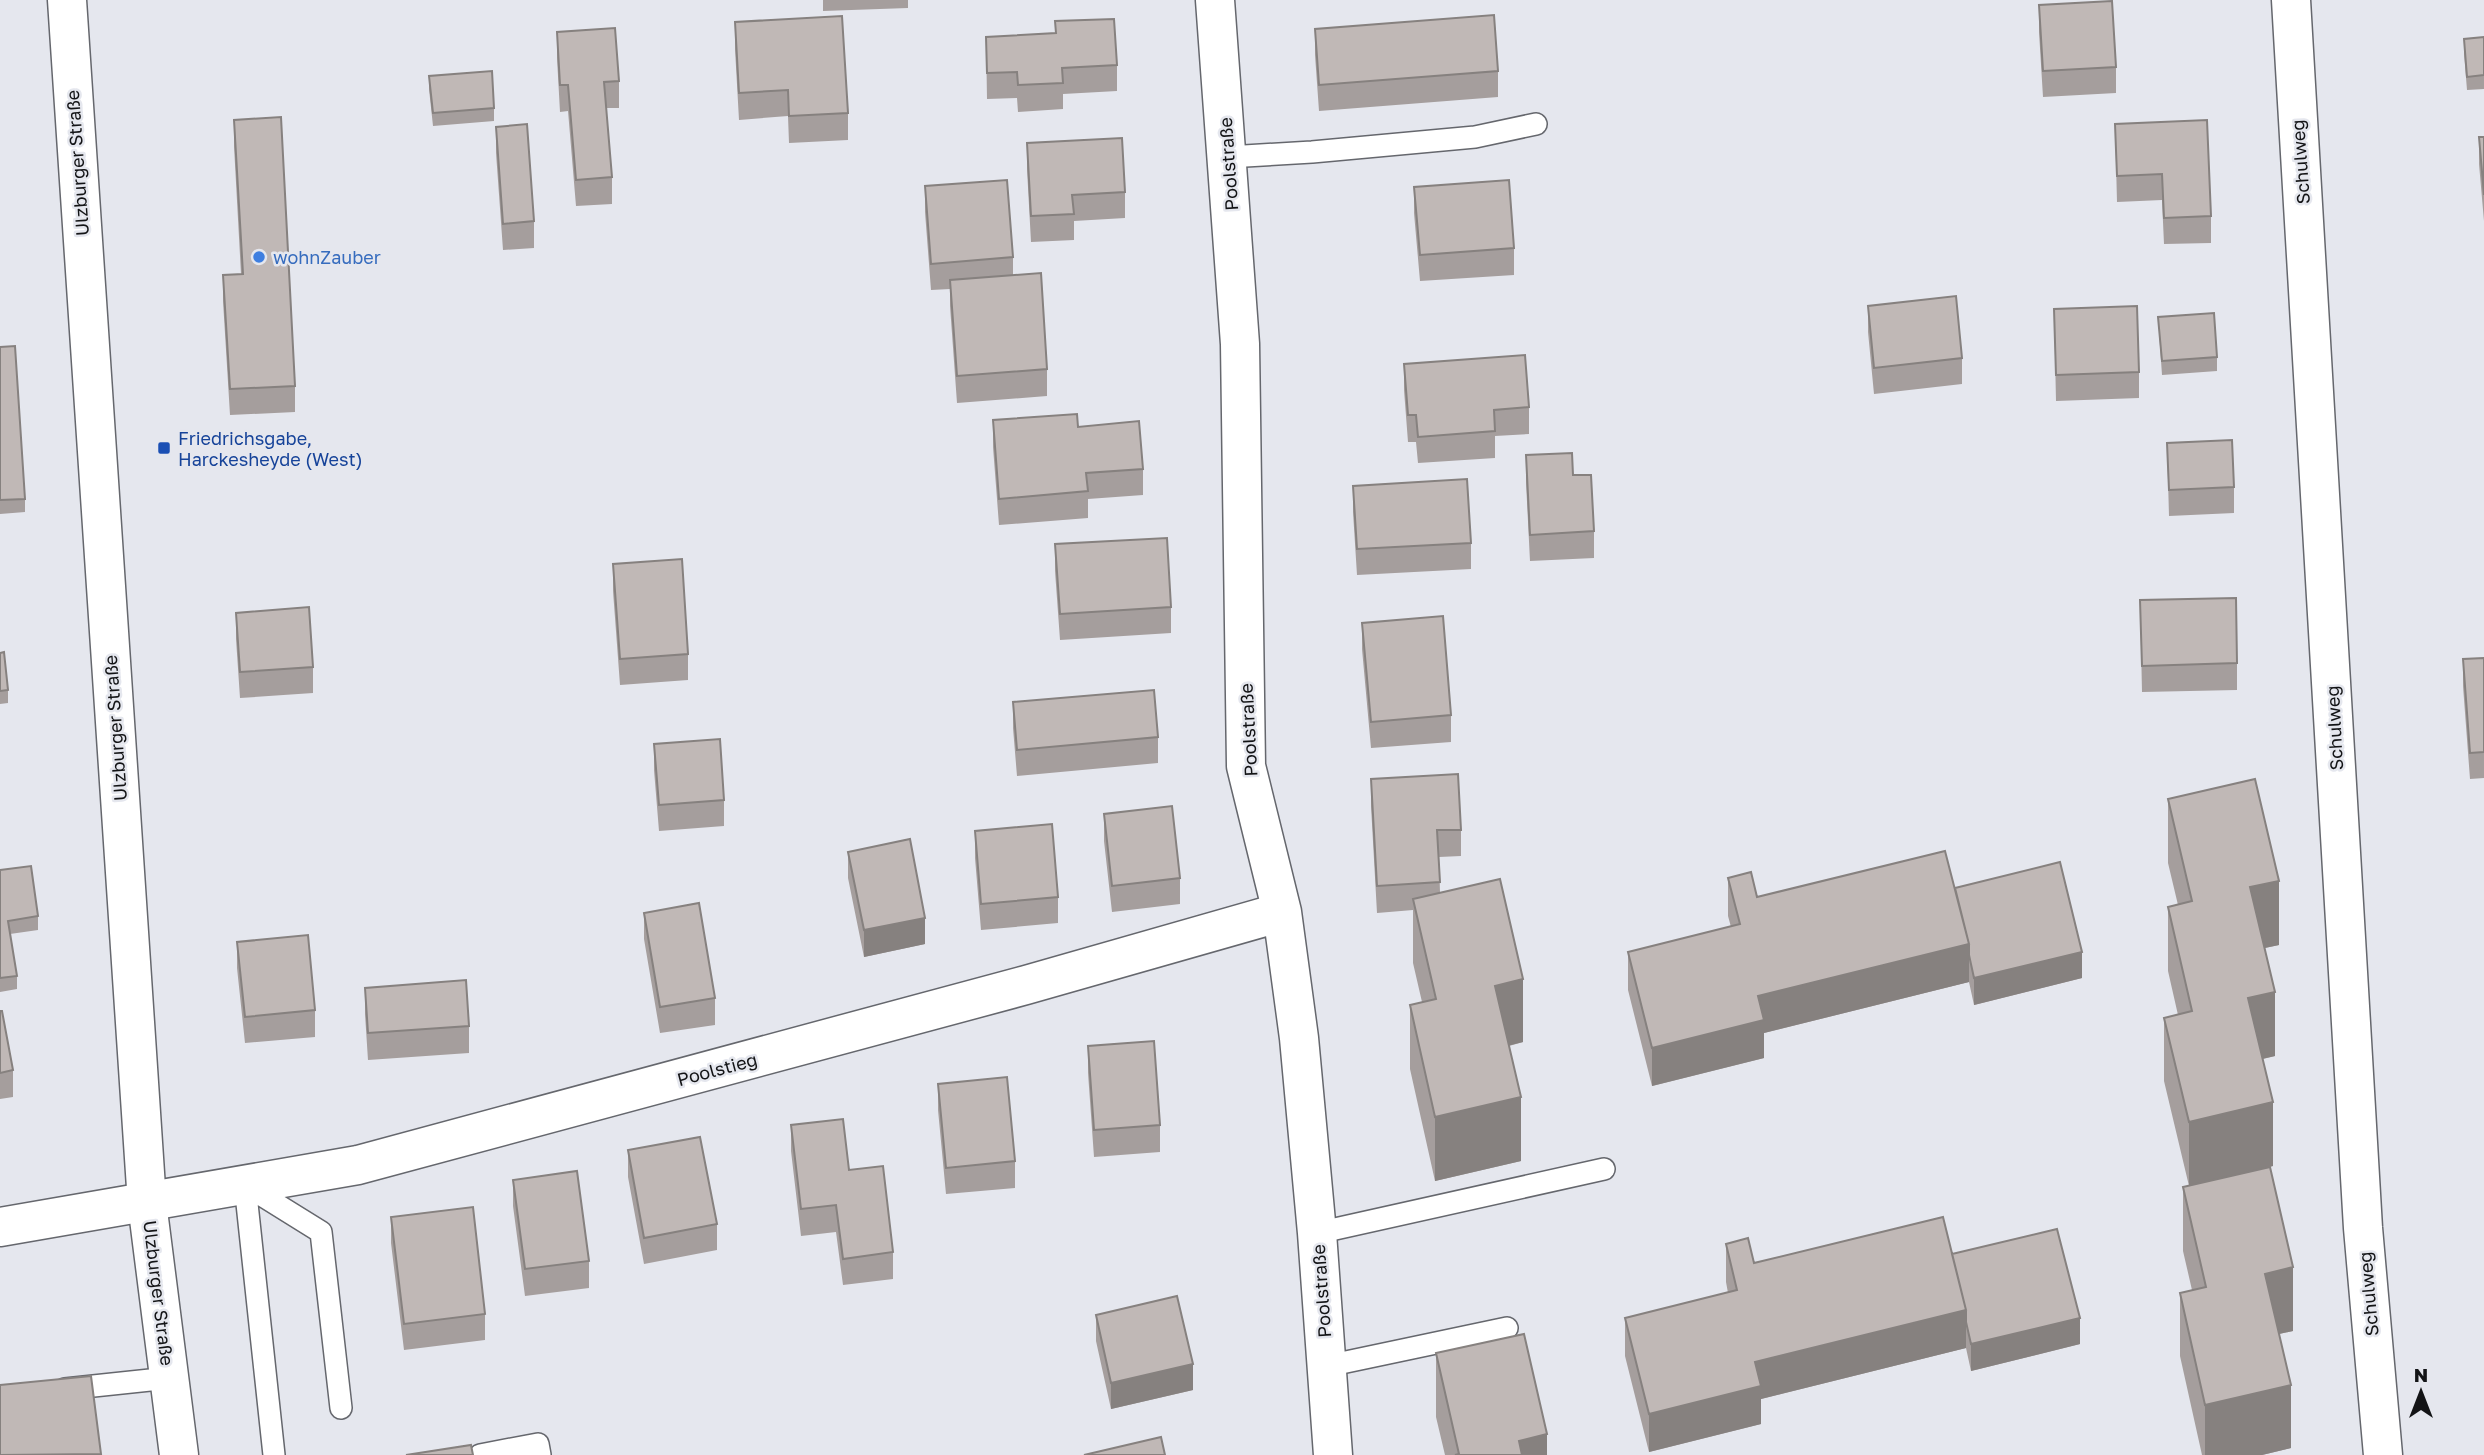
<svg xmlns="http://www.w3.org/2000/svg" width="2484" height="1455" viewBox="0 0 2484 1455" font-family="'Golos Text',sans-serif">
<style>
.lines{fill:none;stroke-linecap:round;stroke-linejoin:round}
.service-casing{stroke:#65676d;stroke-width:24}
.minor-casing{stroke:#65676d;stroke-width:41}
.secondary-casing{stroke:#65676d;stroke-width:41}
.service{stroke:#fff;stroke-width:21}
.minor{stroke:#fff;stroke-width:38}
.secondary{stroke:#fff;stroke-width:38}
.wall{fill:#a59e9d}
.shaded-wall{fill:#86817f}
.building{fill:#c0b8b6;stroke:#86817f;stroke-width:2}
.shop-dot{fill:#3f7fe0;stroke:#e5e7ee;stroke-width:2.5}
.transit-dot{fill:#1a4fb4;stroke:#e5e7ee;stroke-width:2.5}
.labels{text-anchor:middle;dominant-baseline:central;stroke-width:5;stroke-linejoin:round;paint-order:stroke}
.street-label{font-size:18px;fill:#131416;stroke:#e5e7ee}
.shop-label{font-size:18px;fill:#366cbe;stroke:#e5e7ee;text-anchor:start}
.transit-label{font-size:18px;fill:#164399;stroke:#e5e7ee;text-anchor:start}
</style>
<rect width="100%" height="100%" fill="#e5e7ee"/>
<g class="lines">
<g class="service-casing">
<path id="service" d="M 1228,157 L 1312,152 L 1475,137 L 1536,124
M 245,1185 L 274,1455
M 247,1186 L 321,1232 L 341,1408
M 1317,1233 L 1604,1169
M 1327,1366 L 1507,1328
M 65,1389 L 169,1378
M 480,1455 L 538,1444 L 540,1455"/>
</g>
<g class="minor-casing">
<path id="minor" d="M 1215,0 L 1240,344 L 1246,766 L 1282,912 L 1299,1038 L 1317,1233 L 1333,1455
M 2291,0 L 2363,1228 L 2383,1455
M 0,1227 L 358,1165 L 1026,985 L 1282,912"/>
</g>
<g class="secondary-casing">
<path id="secondary" d="M 67,0 L 147,1203 L 179,1455"/>
</g>
<use href="#service" class="service"/>
<use href="#minor" class="minor"/>
<use href="#secondary" class="secondary"/>
</g>
<path class="wall" d="M 823,0 L 908,0 L 908,8 L 823,11 Z
M 2039,5 L 2116,67 L 2116,93 L 2043,97 L 2039,32 Z
M 1055,21 L 1117,65 L 1117,91 L 1063,94 L 1063,109 L 1018,112 L 1017,98 L 987,99 L 986,37 L 1055,33 Z
M 735,22 L 848,113 L 848,140 L 789,143 L 788,116 L 739,120 L 735,49 Z
M 1315,29 L 1498,71 L 1498,97 L 1319,111 L 1315,55 Z
M 557,32 L 619,81 L 619,108 L 606,108 L 612,177 L 612,204 L 576,206 L 568,111 L 560,112 L 557,58 Z
M 2484,37 L 2484,89 L 2467,90 L 2464,53 L 2464,39 Z
M 429,76 L 494,108 L 494,121 L 433,126 L 429,89 Z
M 234,120 L 295,386 L 295,412 L 230,415 L 223,301 L 223,275 L 241,274 L 234,146 Z
M 2115,124 L 2211,216 L 2211,243 L 2164,244 L 2162,200 L 2117,202 Z
M 496,127 L 534,221 L 534,248 L 503,250 L 496,153 Z
M 2479,137 L 2484,137 L 2484,221 L 2479,164 Z
M 1027,143 L 1125,192 L 1125,218 L 1074,221 L 1074,240 L 1031,242 L 1027,169 Z
M 925,186 L 1013,257 L 1013,275 L 1047,369 L 1047,396 L 957,403 L 950,306 L 950,289 L 931,290 L 925,212 Z
M 1414,187 L 1514,248 L 1514,275 L 1420,281 L 1414,213 Z
M 1868,306 L 1962,358 L 1962,384 L 1874,394 L 1868,332 Z
M 2054,309 L 2139,372 L 2139,398 L 2056,401 Z
M 2158,317 L 2217,357 L 2217,371 L 2162,375 Z
M 0,347 L 25,499 L 25,512 L 0,514 Z
M 1404,364 L 1529,407 L 1529,434 L 1495,436 L 1495,458 L 1418,463 L 1416,442 L 1408,442 L 1404,390 Z
M 993,420 L 1078,427 L 1143,469 L 1143,495 L 1088,499 L 1088,518 L 999,525 L 993,447 Z
M 2167,443 L 2234,487 L 2234,513 L 2169,516 Z
M 1526,455 L 1573,475 L 1594,531 L 1594,558 L 1530,561 L 1526,482 Z
M 1353,486 L 1471,543 L 1471,569 L 1357,575 L 1353,512 Z
M 1055,544 L 1171,607 L 1171,633 L 1060,640 L 1055,571 Z
M 613,564 L 688,654 L 688,680 L 620,685 L 613,591 Z
M 2140,600 L 2237,663 L 2237,690 L 2142,692 Z
M 236,613 L 313,667 L 313,693 L 240,698 L 236,639 Z
M 1362,623 L 1451,715 L 1451,742 L 1371,748 L 1362,649 Z
M 0,653 L 8,690 L 8,703 L 0,704 Z
M 2484,658 L 2484,778 L 2470,779 L 2463,686 L 2463,659 Z
M 1013,702 L 1158,737 L 1158,763 L 1017,776 L 1013,728 Z
M 654,744 L 724,800 L 724,826 L 659,831 L 654,770 Z
M 1371,779 L 1461,830 L 1461,856 L 1439,857 L 1440,893 L 1523,1042 L 1509,1046 L 1521,1161 L 1435,1181 L 1410,1069 L 1410,1005 L 1422,1002 L 1413,963 L 1413,910 L 1377,913 L 1371,806 Z
M 2168,799 L 2279,945 L 2265,948 L 2275,1056 L 2263,1059 L 2273,1166 L 2232,1176 L 2293,1331 L 2279,1334 L 2291,1448 L 2262,1455 L 2202,1455 L 2180,1356 L 2180,1293 L 2192,1290 L 2183,1251 L 2183,1187 L 2189,1186 L 2164,1081 L 2164,1018 L 2178,1015 L 2168,971 L 2168,907 L 2178,905 L 2168,863 Z
M 1104,814 L 1180,878 L 1180,904 L 1112,912 L 1104,841 Z
M 975,831 L 1058,897 L 1058,923 L 981,930 L 975,858 Z
M 848,852 L 925,944 L 864,957 L 848,878 Z
M 0,870 L 38,916 L 38,930 L 10,934 L 17,976 L 17,989 L 0,992 Z
M 1728,878 L 1757,897 L 1955,888 L 2082,978 L 1974,1005 L 1969,982 L 1764,1033 L 1764,1058 L 1652,1086 L 1628,990 L 1628,952 L 1731,927 L 1728,916 Z
M 644,913 L 715,998 L 715,1025 L 660,1033 L 644,939 Z
M 237,942 L 315,1010 L 315,1037 L 245,1043 L 237,968 Z
M 365,988 L 469,1026 L 469,1053 L 368,1060 L 365,1014 Z
M 0,1011 L 13,1070 L 13,1097 L 0,1099 Z
M 1088,1046 L 1160,1125 L 1160,1152 L 1094,1157 L 1088,1073 Z
M 938,1084 L 1015,1161 L 1015,1188 L 946,1194 L 938,1110 Z
M 791,1125 L 849,1170 L 893,1252 L 893,1279 L 843,1285 L 836,1232 L 801,1236 L 791,1151 Z
M 628,1150 L 717,1224 L 717,1250 L 644,1264 L 628,1177 Z
M 513,1180 L 589,1261 L 589,1288 L 525,1296 L 513,1206 Z
M 391,1217 L 485,1314 L 485,1340 L 404,1350 L 391,1243 Z
M 1726,1244 L 1754,1263 L 1952,1254 L 2080,1344 L 1971,1371 L 1966,1348 L 1761,1399 L 1761,1424 L 1649,1452 L 1625,1356 L 1625,1318 L 1728,1293 L 1726,1282 Z
M 1096,1315 L 1193,1390 L 1111,1409 L 1096,1341 Z
M 1436,1353 L 1547,1455 L 1445,1455 L 1436,1417 Z"/>
<path class="shaded-wall" d="M 2279,881 L 2279,945 L 2250,951 L 2250,887 Z
M 925,918 L 925,944 L 864,957 L 864,930 Z
M 1969,944 L 1969,982 L 1764,1033 L 1764,1058 L 1652,1086 L 1652,1048 L 1758,996 Z
M 2082,952 L 2082,978 L 1974,1005 L 1974,978 Z
M 1523,979 L 1523,1042 L 1495,1049 L 1495,986 Z
M 2275,992 L 2275,1056 L 2248,1062 L 2248,998 Z
M 1521,1097 L 1521,1161 L 1435,1181 L 1435,1117 Z
M 2273,1102 L 2273,1166 L 2189,1186 L 2189,1122 Z
M 2293,1267 L 2293,1331 L 2265,1337 L 2265,1274 Z
M 1966,1310 L 1966,1348 L 1761,1399 L 1761,1424 L 1649,1452 L 1649,1414 L 1755,1362 Z
M 2080,1318 L 2080,1344 L 1971,1371 L 1971,1344 Z
M 1193,1364 L 1193,1390 L 1111,1409 L 1111,1383 Z
M 2291,1385 L 2291,1448 L 2262,1455 L 2205,1455 L 2205,1405 Z
M 1547,1434 L 1547,1455 L 1519,1455 L 1519,1441 Z"/>
<path class="building" d="M 2112,1 L 2116,67 L 2043,71 L 2039,5 Z
M 1494,15 L 1498,71 L 1319,85 L 1315,29 Z
M 842,16 L 848,113 L 789,116 L 788,90 L 739,93 L 735,22 Z
M 1114,19 L 1117,65 L 1062,68 L 1063,83 L 1018,85 L 1017,72 L 987,73 L 986,37 L 1056,33 L 1055,21 Z
M 615,28 L 619,81 L 604,82 L 612,177 L 576,180 L 568,85 L 560,85 L 557,32 Z
M 2484,37 L 2484,75 L 2467,77 L 2464,39 Z
M 492,71 L 494,108 L 433,113 L 429,76 Z
M 281,117 L 295,386 L 230,389 L 223,275 L 243,274 L 234,120 Z
M 2207,120 L 2211,216 L 2164,218 L 2162,174 L 2117,176 L 2115,124 Z
M 527,124 L 534,221 L 503,224 L 496,127 Z
M 2479,137 L 2484,137 L 2484,195 Z
M 1122,138 L 1125,192 L 1072,195 L 1074,214 L 1031,216 L 1027,143 Z
M 1007,180 L 1013,257 L 931,264 L 925,186 Z
M 1509,180 L 1514,248 L 1420,255 L 1414,187 Z
M 1041,273 L 1047,369 L 957,376 L 950,280 Z
M 1956,296 L 1962,358 L 1874,368 L 1868,306 Z
M 2137,306 L 2139,372 L 2056,375 L 2054,309 Z
M 2214,313 L 2217,357 L 2162,361 L 2158,317 Z
M 15,346 L 25,499 L 0,500 L 0,347 Z
M 1525,355 L 1529,407 L 1494,410 L 1495,431 L 1418,437 L 1416,415 L 1408,415 L 1404,364 Z
M 1077,414 L 1078,427 L 1139,421 L 1143,469 L 1086,473 L 1088,491 L 999,499 L 993,420 Z
M 2232,440 L 2234,487 L 2169,490 L 2167,443 Z
M 1572,453 L 1573,475 L 1591,475 L 1594,531 L 1530,535 L 1526,455 Z
M 1467,479 L 1471,543 L 1357,549 L 1353,486 Z
M 1167,538 L 1171,607 L 1060,614 L 1055,544 Z
M 682,559 L 688,654 L 620,659 L 613,564 Z
M 2236,598 L 2237,663 L 2142,666 L 2140,600 Z
M 309,607 L 313,667 L 240,672 L 236,613 Z
M 1443,616 L 1451,715 L 1371,722 L 1362,623 Z
M 4,652 L 8,690 L 0,691 L 0,653 Z
M 2484,658 L 2484,752 L 2470,753 L 2463,659 Z
M 1154,690 L 1158,737 L 1017,750 L 1013,702 Z
M 720,739 L 724,800 L 659,805 L 654,744 Z
M 1458,774 L 1461,830 L 1437,830 L 1440,882 L 1377,886 L 1371,779 Z
M 2255,779 L 2279,881 L 2250,887 L 2275,992 L 2248,998 L 2273,1102 L 2189,1122 L 2164,1018 L 2192,1011 L 2168,907 L 2192,901 L 2168,799 Z
M 1172,806 L 1180,878 L 1112,886 L 1104,814 Z
M 1052,824 L 1058,897 L 981,904 L 975,831 Z
M 910,839 L 925,918 L 864,930 L 848,852 Z
M 1945,851 L 1969,944 L 1758,996 L 1764,1020 L 1652,1048 L 1628,952 L 1740,924 L 1728,878 L 1751,872 L 1757,897 Z
M 2060,862 L 2082,952 L 1974,978 L 1969,955 L 1969,944 L 1955,888 Z
M 31,866 L 38,916 L 8,921 L 17,976 L 0,978 L 0,870 Z
M 1500,879 L 1523,979 L 1495,986 L 1521,1097 L 1435,1117 L 1410,1005 L 1436,999 L 1413,899 Z
M 699,903 L 715,998 L 660,1007 L 644,913 Z
M 308,935 L 315,1010 L 245,1017 L 237,942 Z
M 466,980 L 469,1026 L 368,1033 L 365,988 Z
M 0,1011 L 2,1011 L 13,1070 L 0,1073 Z
M 1154,1041 L 1160,1125 L 1094,1130 L 1088,1046 Z
M 1007,1077 L 1015,1161 L 946,1168 L 938,1084 Z
M 843,1119 L 849,1170 L 883,1166 L 893,1252 L 843,1259 L 836,1205 L 801,1209 L 791,1125 Z
M 700,1137 L 717,1224 L 644,1238 L 628,1150 Z
M 2270,1167 L 2293,1267 L 2265,1274 L 2291,1385 L 2205,1405 L 2180,1293 L 2206,1287 L 2183,1187 Z
M 577,1171 L 589,1261 L 525,1269 L 513,1180 Z
M 473,1207 L 485,1314 L 404,1324 L 391,1217 Z
M 1943,1217 L 1966,1310 L 1755,1362 L 1761,1386 L 1649,1414 L 1625,1318 L 1737,1290 L 1726,1244 L 1748,1238 L 1754,1263 Z
M 2057,1229 L 2080,1318 L 1971,1344 L 1966,1322 L 1966,1310 L 1952,1254 Z
M 1177,1296 L 1193,1364 L 1111,1383 L 1096,1315 Z
M 1524,1334 L 1547,1434 L 1519,1441 L 1522,1455 L 1455,1455 L 1459,1454 L 1436,1353 Z
M 91,1376 L 101,1454 L 0,1455 L 0,1385 Z
M 1161,1437 L 1165,1455 L 1084,1455 Z
M 471,1445 L 473,1455 L 406,1455 Z"/>
<circle class="shop-dot" cx="259" cy="257" r="7"/>
<rect class="transit-dot" x="157" y="441" width="14" height="14" rx="3.5"/>
<g class="labels">
<g class="street-label">
<text transform="translate(2300 162) rotate(-94)">Schulweg</text>
<text transform="translate(77 163) rotate(-94)">Ulzburger Straße</text>
<text transform="translate(1228 164) rotate(-94)">Poolstraße</text>
<text transform="translate(115 728) rotate(-94)">Ulzburger Straße</text>
<text transform="translate(2334 728) rotate(-93)">Schulweg</text>
<text transform="translate(1248 730) rotate(-93)">Poolstraße</text>
<text transform="translate(717 1069) rotate(-15)">Poolstieg</text>
<text transform="translate(1321 1291) rotate(-94)">Poolstraße</text>
<text transform="translate(159 1293) rotate(83)">Ulzburger Straße</text>
<text transform="translate(2368 1294) rotate(-95)">Schulweg</text>
</g>
<g class="shop-label">
<text x="273" y="257">wohnZauber</text>
</g>
<g class="transit-label">
<text x="178" y="438">Friedrichsgabe,<tspan x="178" dy="21">Harckesheyde (West)</tspan></text>
</g>
</g>
<g transform="translate(2421 1392)" stroke="#e5e7ee" stroke-width="5" paint-order="stroke">
<path d="M0-5L12 26L0 18L-12 26Z" fill="#131416"/>
<text y="-10" font-size="19" font-weight="bold" text-anchor="middle" fill="#131416">N</text>
</g>
</svg>
